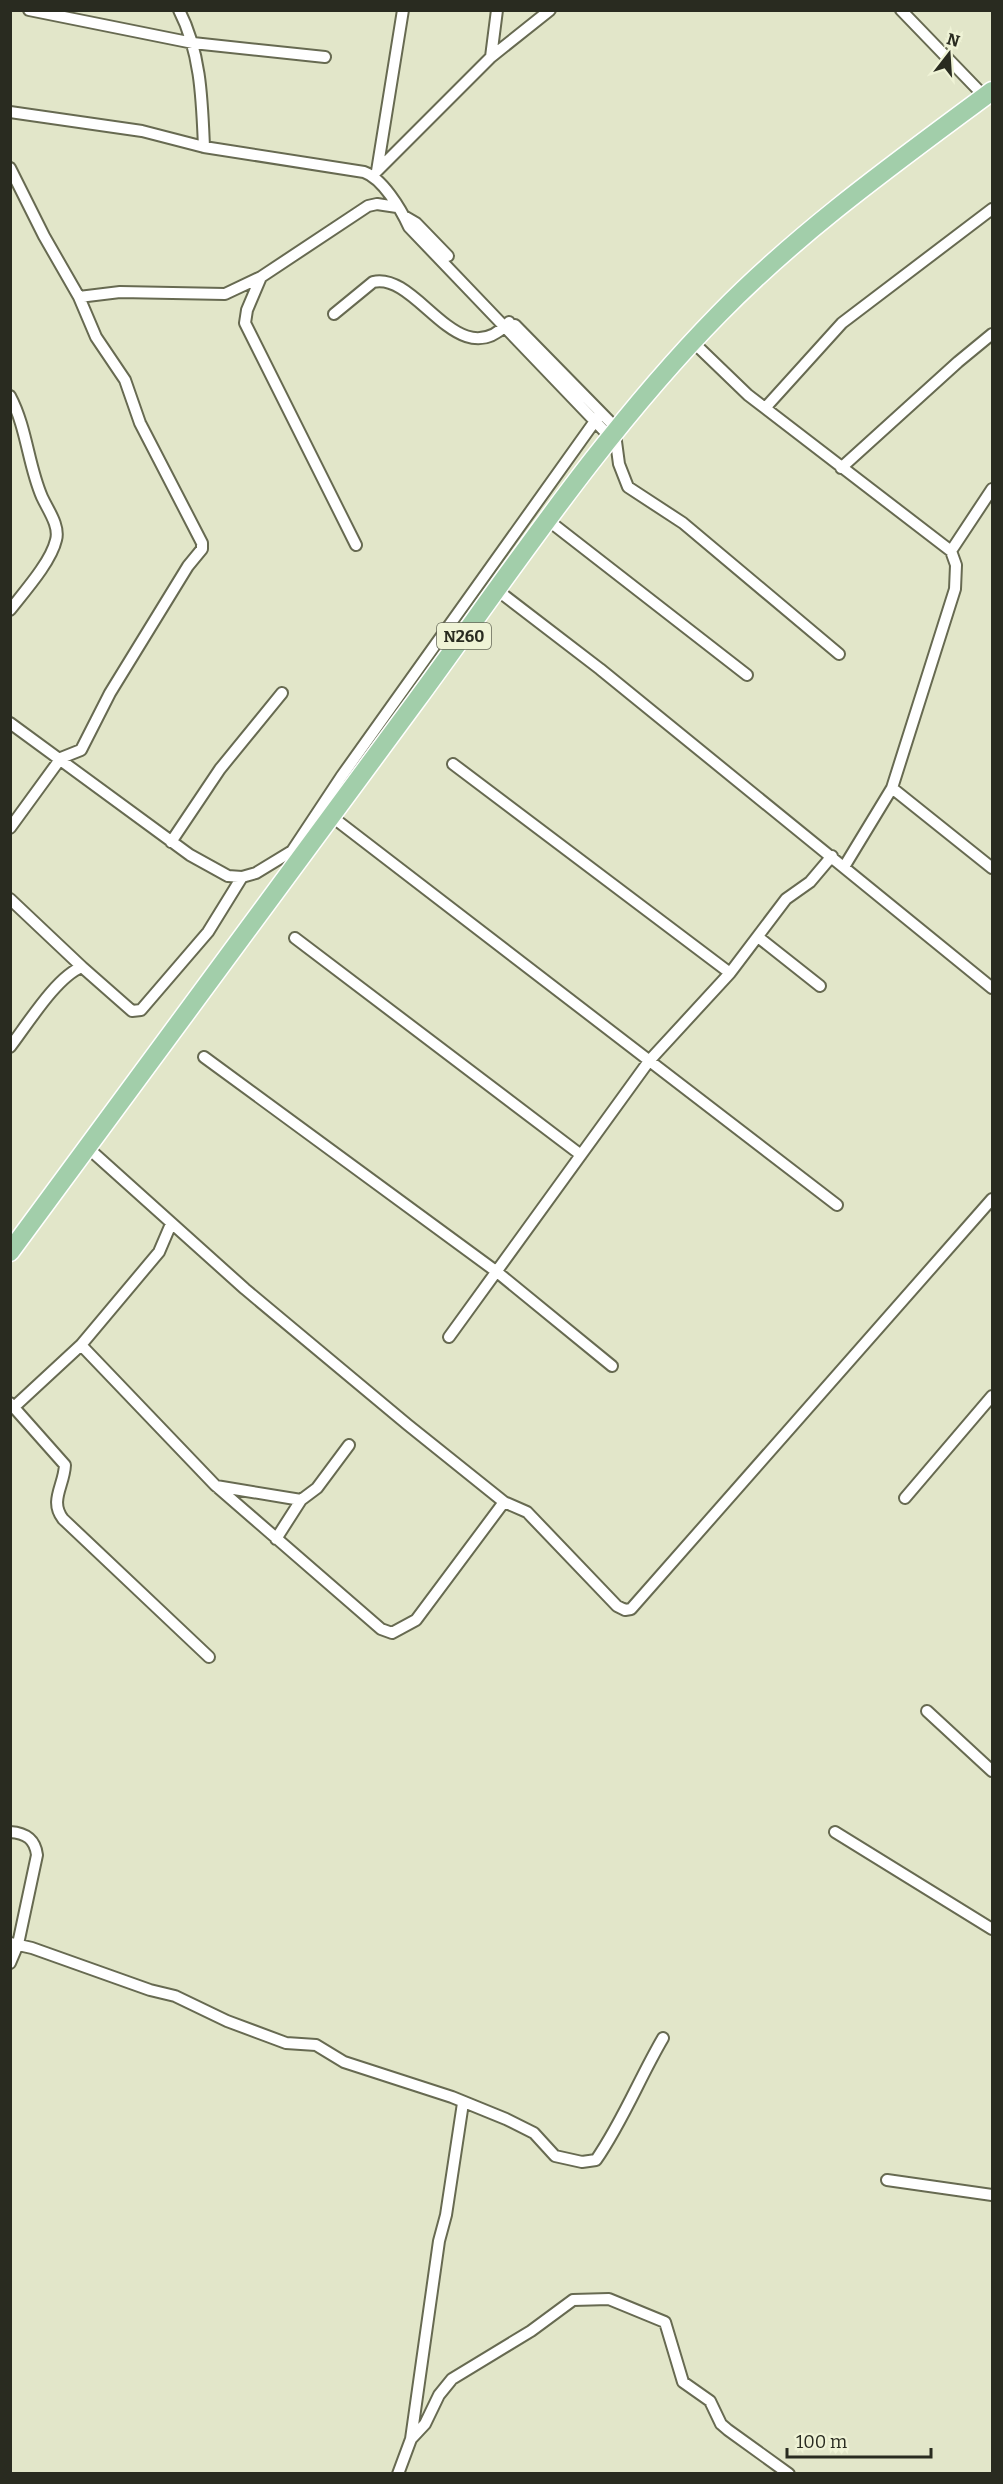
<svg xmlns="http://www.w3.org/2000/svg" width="1003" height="2484" viewBox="0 0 1003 2484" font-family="Bitter,serif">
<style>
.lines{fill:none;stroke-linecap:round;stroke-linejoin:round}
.minor-casing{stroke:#676a51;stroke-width:14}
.primary-casing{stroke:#fff;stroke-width:21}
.minor{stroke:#fff;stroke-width:10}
.primary{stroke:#a2ceaa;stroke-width:18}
.labels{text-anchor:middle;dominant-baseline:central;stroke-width:5;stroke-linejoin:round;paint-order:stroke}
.shield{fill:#eff3d6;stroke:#646757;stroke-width:1.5}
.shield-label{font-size:16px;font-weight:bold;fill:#292b20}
</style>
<rect width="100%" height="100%" fill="#e2e6c9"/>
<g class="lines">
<g class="minor-casing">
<path id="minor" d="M 29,10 L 193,43 L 325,57
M 179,10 C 201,53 202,100 204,147
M 901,10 L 985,97
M 491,57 L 497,10
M 10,112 L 142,131 L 204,147 L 364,172 C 382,178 401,209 409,227 L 611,438
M 10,168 L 44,236 L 79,297 L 96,337 L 125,380 L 140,423 L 202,543 L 202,549 L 188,566 L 110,693 L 81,750 L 61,758 L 10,828
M 377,171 L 491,57 L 550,10
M 377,171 L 403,10
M 404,216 L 416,223 L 448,256
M 261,277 L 247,310 L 245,323 L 356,545
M 79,297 L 120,292 L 225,294 L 261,277 L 368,206 L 377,204 L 397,207
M 334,314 L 373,282 C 418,271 458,378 509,322
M 515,325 L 618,430
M 693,342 L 748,395 L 951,551 L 956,565 L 955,589 L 892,788 L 844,867
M 10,396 C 27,428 28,465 42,497 C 48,510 60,526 56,540 C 51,562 24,592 10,610
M 766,407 L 842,323 L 992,209
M 615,434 L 619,464 L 628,487 L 683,523 L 839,654
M 841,468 L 958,362 L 992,334
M 549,521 L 747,675
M 951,551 L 992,489
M 497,590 L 600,669 L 992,988
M 10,723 L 190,855 L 228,876 L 242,877 L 256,873 L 297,848
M 453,764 L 730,973
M 892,788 L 992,868
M 331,816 L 837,1205
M 171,842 L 220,769 L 282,693
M 292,851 L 341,777 L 600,414
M 10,899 L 82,967
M 758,937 L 820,986
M 295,938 L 581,1155
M 10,1047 C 27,1025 57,976 82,967 L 132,1011 L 141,1010 L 208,932 L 242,877
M 204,1057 L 497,1272 L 612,1366
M 88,1148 L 245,1289 L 408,1425 L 504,1502 L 527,1512 L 617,1606 L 625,1610 L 631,1609 L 992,1199
M 449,1337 L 649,1061 L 730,973 L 786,899 L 810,882 L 832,856
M 81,1345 L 215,1485 L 381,1629 L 392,1633 L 416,1620 L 504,1502
M 10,1403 L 65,1465 C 64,1486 49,1501 63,1519 L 209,1657
M 14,1407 L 81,1345 L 159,1252 L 171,1224
M 216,1486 L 301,1500
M 905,1498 L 992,1396
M 276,1539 L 301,1500 L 317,1488 L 349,1445
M 927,1711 L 992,1771
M 10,1832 C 26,1833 35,1839 37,1855 L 18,1944 L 10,1963
M 835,1832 L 992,1929
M 10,1943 L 32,1948 L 150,1990 L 175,1996 L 227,2021 L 286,2043 L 316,2045 L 344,2062 L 452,2097 L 506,2119 L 534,2133 L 555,2156 L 582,2162 L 596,2160 C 623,2121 639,2079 663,2038
M 887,2180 L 992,2195
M 411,2439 L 425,2424 L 439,2395 L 452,2379 L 531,2331 L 573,2300 L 609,2299 L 665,2322 L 683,2382 L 710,2401 L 721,2424 L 728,2430 L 789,2474
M 398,2474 L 411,2439 L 439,2241 L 446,2215 L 463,2103"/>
</g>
<g class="primary-casing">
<path id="primary" d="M 10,1252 C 146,1069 281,885 416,701 C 512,570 604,431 719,314 C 801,230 898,161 992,91"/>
</g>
<use href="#minor" class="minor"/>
<use href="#primary" class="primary"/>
</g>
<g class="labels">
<rect class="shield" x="437" y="623" width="54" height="26" rx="4.5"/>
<g class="shield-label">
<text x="464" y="636">N260</text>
</g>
</g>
<rect width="1003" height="2484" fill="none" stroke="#292b20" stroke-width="24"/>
<g transform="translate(949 54) rotate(17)" stroke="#eff3d6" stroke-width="4.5" paint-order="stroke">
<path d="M0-4.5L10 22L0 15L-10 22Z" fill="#292b20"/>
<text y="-9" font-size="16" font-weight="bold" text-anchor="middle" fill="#292b20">N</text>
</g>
<path d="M787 2448v9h144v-9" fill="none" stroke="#292b20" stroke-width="3"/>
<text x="796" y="2448" font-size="18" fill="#292b20" stroke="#eff3d6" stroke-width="4.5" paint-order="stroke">100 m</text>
</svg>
